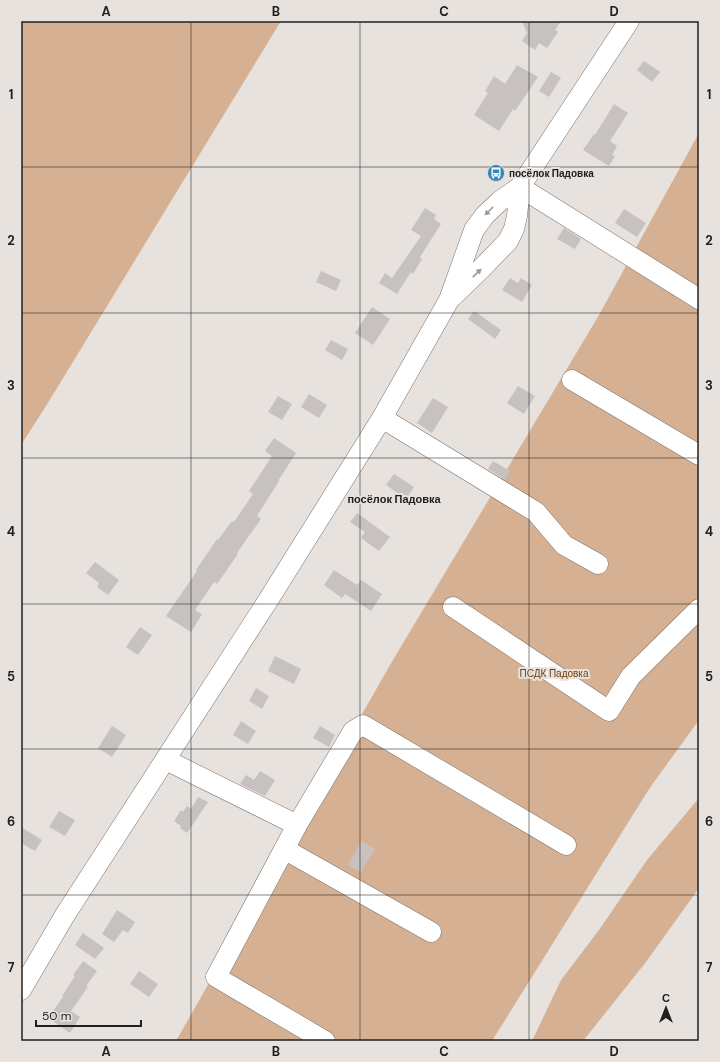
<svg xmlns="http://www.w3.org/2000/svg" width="720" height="1062" viewBox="0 0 720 1062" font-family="'DM Sans',sans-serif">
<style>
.green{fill:#d5b092}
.building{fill:#c7c2bf}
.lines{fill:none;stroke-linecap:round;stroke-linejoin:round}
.minor-casing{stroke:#7a7672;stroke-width:21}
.minor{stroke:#fff;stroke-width:20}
.oneway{fill:#9c9b9a}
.grid{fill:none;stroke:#22201f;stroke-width:1;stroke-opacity:0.55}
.labels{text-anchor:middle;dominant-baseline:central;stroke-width:4;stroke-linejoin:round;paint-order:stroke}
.poi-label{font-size:10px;font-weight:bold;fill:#22201f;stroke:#e7e2de;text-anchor:start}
.park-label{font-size:10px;fill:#73400c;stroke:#e7e2de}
.neighbourhood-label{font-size:11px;font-weight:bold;fill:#22201f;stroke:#e7e2de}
.neatline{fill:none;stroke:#22201f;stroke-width:1.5}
.grid-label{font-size:13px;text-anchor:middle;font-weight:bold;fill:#22201f}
</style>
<rect width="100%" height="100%" fill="#e7e2de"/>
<path class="green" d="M 21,21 L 281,21 L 46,406 L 21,445 Z
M 699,133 L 699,720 L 649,789 L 492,1041 L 176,1041 L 390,665 L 599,315 Z
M 699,798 L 699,888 L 646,962 L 583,1041 L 532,1041 L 561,980 L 599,930 L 647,860 Z"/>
<path class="building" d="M 522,21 L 561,21 L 555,30 L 558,32 L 547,48 L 539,43 L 535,50 L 522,41 L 527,33 Z
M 644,61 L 660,72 L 652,82 L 637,70 Z
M 517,65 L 538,77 L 515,111 L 513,109 L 499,131 L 474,115 L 488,93 L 485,91 L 494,76 L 505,84 Z
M 551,72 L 561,78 L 549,97 L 539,91 Z
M 614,104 L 628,113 L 610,141 L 617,146 L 612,155 L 615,156 L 609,166 L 583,150 L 594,134 L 595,135 Z
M 425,208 L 436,215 L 434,219 L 441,224 L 420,257 L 422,259 L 413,274 L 411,272 L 397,294 L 379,283 L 385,273 L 392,278 L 421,236 L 411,230 Z
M 624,209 L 646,223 L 637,237 L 615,223 Z
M 564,228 L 581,239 L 575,249 L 557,239 Z
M 321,271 L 341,280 L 336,291 L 316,282 Z
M 510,278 L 518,283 L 521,278 L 532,285 L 522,302 L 502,290 Z
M 372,307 L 390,319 L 373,345 L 355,333 Z
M 474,311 L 501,330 L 495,339 L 468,319 Z
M 331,340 L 348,349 L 342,360 L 325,350 Z
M 518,386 L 535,396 L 524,414 L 507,403 Z
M 309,394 L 327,405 L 319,418 L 301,407 Z
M 278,396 L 292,404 L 282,420 L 268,412 Z
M 433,398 L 448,407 L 432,433 L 417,423 Z
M 274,438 L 296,453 L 278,481 L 279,481 L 257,516 L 261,519 L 237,553 L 238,554 L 217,584 L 214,582 L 195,610 L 202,614 L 191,632 L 166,616 L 197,571 L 196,570 L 217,539 L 218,540 L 232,521 L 234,522 L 253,494 L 249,491 L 272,456 L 265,451 Z
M 493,461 L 510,471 L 505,480 L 488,469 Z
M 394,474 L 414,487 L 406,499 L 386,485 Z
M 357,513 L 390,537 L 379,551 L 361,538 L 365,532 L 350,522 Z
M 95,562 L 119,580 L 108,595 L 97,587 L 99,583 L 86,573 Z
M 334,570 L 357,585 L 361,580 L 382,594 L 371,611 L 345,594 L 342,598 L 324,585 Z
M 140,627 L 152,635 L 138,655 L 126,647 Z
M 275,656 L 301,669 L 294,684 L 268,671 Z
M 256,688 L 269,696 L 262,709 L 249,701 Z
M 241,721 L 256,731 L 248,744 L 233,735 Z
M 112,726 L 126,735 L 112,757 L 98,748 Z
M 320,726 L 335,735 L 329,747 L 313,738 Z
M 260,771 L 275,780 L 265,796 L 240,784 L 246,775 L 254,780 Z
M 198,797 L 208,802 L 187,833 L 180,828 L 181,826 L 174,821 L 181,810 L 183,812 L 187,806 L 191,809 Z
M 59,811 L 75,820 L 65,836 L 49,827 Z
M 21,827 L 42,840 L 35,851 L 21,843 Z
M 362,841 L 375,849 L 361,872 L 347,865 Z
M 117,910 L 135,922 L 128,933 L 123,930 L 114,942 L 102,934 Z
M 83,933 L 104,948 L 95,959 L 75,945 Z
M 83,961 L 97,971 L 86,986 L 88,987 L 71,1011 L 80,1017 L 70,1033 L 48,1018 L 63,997 L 62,996 L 75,976 L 73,975 Z
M 139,971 L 158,984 L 149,997 L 130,984 Z"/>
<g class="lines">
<g class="minor-casing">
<path id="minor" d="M 520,187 L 699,299
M 452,297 L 481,269 L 508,241 L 514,229 L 517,216 L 520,187
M 572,380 L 699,455
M 382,418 L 536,512 L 564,545 L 598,564
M 453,607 L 609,711 L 631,676 L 699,609
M 166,760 L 297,825 L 353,731 L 363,725 L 566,845
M 297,825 L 216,977 L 325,1041
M 284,849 L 431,932
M 21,990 L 65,915 L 267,602 L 382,418 L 449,300 L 474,230 L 485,215 L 500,201 L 520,187 L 629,21"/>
</g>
<use href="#minor" class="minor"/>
</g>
<defs><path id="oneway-solid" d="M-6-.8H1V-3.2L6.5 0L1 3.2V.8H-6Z"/></defs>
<g class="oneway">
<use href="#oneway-solid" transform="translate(489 211) rotate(135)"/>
<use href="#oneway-solid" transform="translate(477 273) rotate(-44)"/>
</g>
<path class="grid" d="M 191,21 L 191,1041M 360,21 L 360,1041M 529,21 L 529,1041M 21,167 L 699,167M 21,313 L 699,313M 21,458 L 699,458M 21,604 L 699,604M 21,749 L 699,749M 21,895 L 699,895"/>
<defs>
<g id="bus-disc" transform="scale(0.9)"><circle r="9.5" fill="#3686b7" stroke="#e7e2de"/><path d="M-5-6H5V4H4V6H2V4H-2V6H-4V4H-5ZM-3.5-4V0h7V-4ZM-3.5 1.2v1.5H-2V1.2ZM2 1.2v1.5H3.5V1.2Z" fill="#fff"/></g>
</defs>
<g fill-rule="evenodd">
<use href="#bus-disc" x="496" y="173"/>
</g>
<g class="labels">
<g class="poi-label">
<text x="509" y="173">посёлок Падовка</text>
</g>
<g class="park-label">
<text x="554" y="673">ПСДК Падовка</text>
</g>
<g class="neighbourhood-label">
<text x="394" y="499">посёлок Падовка</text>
</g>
</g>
<rect width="720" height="1062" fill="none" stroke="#e7e2de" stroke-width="44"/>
<g transform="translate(666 1008)" stroke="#e7e2de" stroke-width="3" paint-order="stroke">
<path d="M0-3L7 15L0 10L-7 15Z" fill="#22201f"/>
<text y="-6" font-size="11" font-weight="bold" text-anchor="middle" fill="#22201f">С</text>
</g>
<path d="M36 1020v6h105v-6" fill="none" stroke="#22201f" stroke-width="2"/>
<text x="42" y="1020" font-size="12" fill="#22201f" stroke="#e7e2de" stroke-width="3" paint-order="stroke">50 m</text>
<rect x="22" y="22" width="676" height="1018" class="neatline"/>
<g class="grid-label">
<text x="106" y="16">A</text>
<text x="276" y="16">B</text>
<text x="444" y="16">C</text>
<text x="614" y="16">D</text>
<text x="11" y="99">1</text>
<text x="709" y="99">1</text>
<text x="11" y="245">2</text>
<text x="709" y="245">2</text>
<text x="11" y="390">3</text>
<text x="709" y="390">3</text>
<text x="11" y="536">4</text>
<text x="709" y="536">4</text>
<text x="11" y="681">5</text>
<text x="709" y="681">5</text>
<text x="11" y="826">6</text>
<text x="709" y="826">6</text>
<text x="11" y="972">7</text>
<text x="709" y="972">7</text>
<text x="106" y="1056">A</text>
<text x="276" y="1056">B</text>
<text x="444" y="1056">C</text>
<text x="614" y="1056">D</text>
</g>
</svg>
